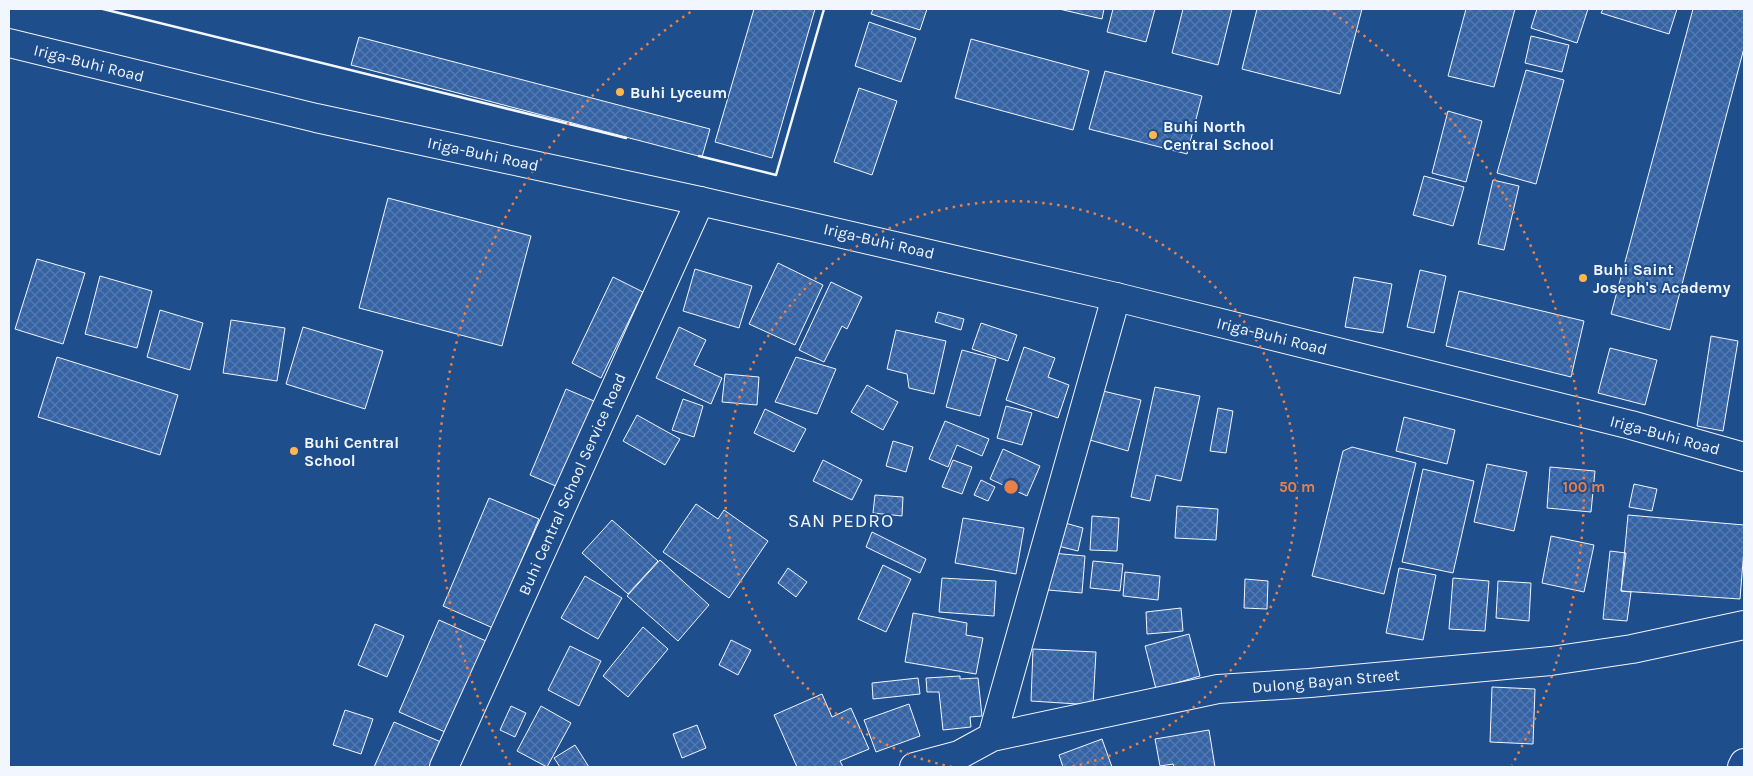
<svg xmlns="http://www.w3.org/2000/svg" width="1753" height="776" viewBox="0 0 1753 776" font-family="Karla,sans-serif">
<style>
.building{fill:url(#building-cross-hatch);stroke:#f2f6ff}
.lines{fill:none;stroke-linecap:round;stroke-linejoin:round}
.minor-casing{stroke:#f2f6ff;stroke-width:30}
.major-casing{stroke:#f2f6ff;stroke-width:30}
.minor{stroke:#1f4e8c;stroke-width:28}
.major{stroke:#1f4e8c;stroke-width:28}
.wall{stroke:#f2f6ff;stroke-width:2.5}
.ring{fill:none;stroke:#ea8049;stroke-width:2.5;stroke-dasharray:2.5 5}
.poi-dot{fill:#ffb74d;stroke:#1f4e8c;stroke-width:2}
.labels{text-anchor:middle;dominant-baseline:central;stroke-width:4;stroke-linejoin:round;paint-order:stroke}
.street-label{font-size:16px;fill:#f2f6ff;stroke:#1f4e8c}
.poi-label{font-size:16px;font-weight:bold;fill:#f2f6ff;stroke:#1f4e8c;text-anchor:start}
.quarter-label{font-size:19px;letter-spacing:1px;fill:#f2f6ff;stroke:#1f4e8c}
.centre{fill:#ea8049;stroke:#1f4e8c;stroke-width:2.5}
.ring-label{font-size:15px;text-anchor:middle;font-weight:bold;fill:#ea8049;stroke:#1f4e8c;stroke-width:4;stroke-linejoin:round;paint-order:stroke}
</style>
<defs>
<pattern id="building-cross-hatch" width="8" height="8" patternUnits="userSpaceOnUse" patternTransform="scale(1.25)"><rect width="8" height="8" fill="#3563a3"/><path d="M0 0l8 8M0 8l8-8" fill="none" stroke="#537ab1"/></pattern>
</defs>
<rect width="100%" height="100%" fill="#1f4e8c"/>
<path class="building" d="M 754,9 L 815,9 L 772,158 L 715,142 Z
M 873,9 L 927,9 L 920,30 L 871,14 Z
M 1059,9 L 1104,9 L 1102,19 Z
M 1113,9 L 1155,9 L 1146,42 L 1107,32 Z
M 1183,9 L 1232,9 L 1218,65 L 1172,53 Z
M 1257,9 L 1362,9 L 1340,94 L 1242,69 Z
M 1466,9 L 1515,9 L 1494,87 L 1448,76 Z
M 1537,9 L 1588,9 L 1577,43 L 1531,28 Z
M 1603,9 L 1677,9 L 1669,34 L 1601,13 Z
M 1693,9 L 1744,9 L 1744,48 L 1670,330 L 1611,314 Z
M 869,22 L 916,38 L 901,82 L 855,66 Z
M 1531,36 L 1569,45 L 1562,72 L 1525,63 Z
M 359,37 L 710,129 L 702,157 L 351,65 Z
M 971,39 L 1089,71 L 1073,130 L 955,98 Z
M 1526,70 L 1564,80 L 1536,184 L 1497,173 Z
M 1105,71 L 1202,96 L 1187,154 L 1089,129 Z
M 859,88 L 897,101 L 872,175 L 834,162 Z
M 1448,111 L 1482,121 L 1466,182 L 1432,173 Z
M 1424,176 L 1464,187 L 1453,226 L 1413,215 Z
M 1493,180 L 1519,186 L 1504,250 L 1478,244 Z
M 388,198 L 531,236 L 502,346 L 359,308 Z
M 37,259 L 85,273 L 63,344 L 15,329 Z
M 778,263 L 823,285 L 795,345 L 749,324 Z
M 695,269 L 752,286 L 739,328 L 683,311 Z
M 1420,270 L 1446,276 L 1434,333 L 1407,327 Z
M 100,276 L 152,291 L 137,348 L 85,334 Z
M 613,277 L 643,292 L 601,378 L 572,363 Z
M 1354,277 L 1392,284 L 1383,333 L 1345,327 Z
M 831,282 L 862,297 L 847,329 L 842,326 L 824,362 L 799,350 Z
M 1459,291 L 1584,321 L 1571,377 L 1446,346 Z
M 160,310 L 203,323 L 190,370 L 147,357 Z
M 938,312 L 964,319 L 961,330 L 935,322 Z
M 231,320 L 285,328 L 277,381 L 223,373 Z
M 981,323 L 1017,335 L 1008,361 L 972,349 Z
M 303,327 L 383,351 L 365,409 L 286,384 Z
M 679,327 L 706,340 L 694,365 L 722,378 L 711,404 L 656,378 Z
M 896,330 L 946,341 L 934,394 L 909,388 L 907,374 L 887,369 Z
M 1711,336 L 1738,341 L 1723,431 L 1697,426 Z
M 1024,347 L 1055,358 L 1048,377 L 1069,385 L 1058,418 L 1006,400 Z
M 1610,348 L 1657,360 L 1645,405 L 1598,393 Z
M 962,350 L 996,359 L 980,416 L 946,407 Z
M 57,357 L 178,395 L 160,455 L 38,417 Z
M 796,357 L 836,369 L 817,414 L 775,402 Z
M 725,374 L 759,377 L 757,405 L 722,402 Z
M 867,385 L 898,402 L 883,430 L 851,412 Z
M 1155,387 L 1200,396 L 1181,481 L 1156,475 L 1150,501 L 1131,497 Z
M 566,389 L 594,401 L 558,487 L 530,475 Z
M 1103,391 L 1141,400 L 1128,451 L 1090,440 Z
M 683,399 L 703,406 L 694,437 L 672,430 Z
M 1006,406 L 1032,413 L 1022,445 L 997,438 Z
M 1218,408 L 1233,411 L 1226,453 L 1210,451 Z
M 765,409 L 806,429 L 794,452 L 754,433 Z
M 637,415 L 680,439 L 665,465 L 623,441 Z
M 1404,417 L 1455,430 L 1447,464 L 1396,451 Z
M 945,421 L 989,439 L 982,456 L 957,445 L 948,467 L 929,459 Z
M 893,441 L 913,447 L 906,472 L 886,466 Z
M 1352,447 L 1416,463 L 1384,594 L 1312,576 L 1343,451 Z
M 1003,449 L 1040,466 L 1027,496 L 990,479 Z
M 823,460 L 862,480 L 852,500 L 813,481 Z
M 953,460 L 972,467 L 962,494 L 942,487 Z
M 1487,464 L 1527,472 L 1514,531 L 1474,522 Z
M 1550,467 L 1595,471 L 1591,512 L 1547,508 Z
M 1423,469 L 1474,481 L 1453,573 L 1402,562 Z
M 981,480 L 995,487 L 988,501 L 974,495 Z
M 1634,484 L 1657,489 L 1652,511 L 1629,507 Z
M 875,495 L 903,497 L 902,516 L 873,513 Z
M 489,498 L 539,519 L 493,628 L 443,606 Z
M 696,504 L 718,519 L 724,510 L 768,541 L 729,598 L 663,552 Z
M 1177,506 L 1218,509 L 1216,540 L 1175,538 Z
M 1628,515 L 1744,525 L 1744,549 L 1740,599 L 1621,591 Z
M 1092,516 L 1119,518 L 1117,551 L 1090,550 Z
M 963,518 L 1024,528 L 1016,574 L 955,563 Z
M 612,520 L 658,561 L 628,594 L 582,553 Z
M 1065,523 L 1083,528 L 1078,551 L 1058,546 Z
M 872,532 L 926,559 L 920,573 L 866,547 Z
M 1551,536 L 1594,545 L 1584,592 L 1542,583 Z
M 1610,551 L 1626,553 L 1621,591 L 1631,592 L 1627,621 L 1603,619 Z
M 1052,553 L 1085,556 L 1082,593 L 1048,590 Z
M 660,560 L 709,605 L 678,641 L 627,596 Z
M 1093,561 L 1123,564 L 1120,591 L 1090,588 Z
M 883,565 L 911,579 L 886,632 L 858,619 Z
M 788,568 L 807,582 L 796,597 L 778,583 Z
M 1399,568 L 1436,575 L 1423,640 L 1386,633 Z
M 1125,572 L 1160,576 L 1158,600 L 1123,596 Z
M 585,576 L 622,598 L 598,639 L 561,618 Z
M 942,578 L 996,581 L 994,616 L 939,612 Z
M 1453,578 L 1489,581 L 1485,631 L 1449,629 Z
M 1245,579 L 1268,581 L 1267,609 L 1244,608 Z
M 1498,581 L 1531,583 L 1529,621 L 1496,618 Z
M 1181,608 L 1183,631 L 1147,634 L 1146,612 Z
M 913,613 L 967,623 L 966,635 L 983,638 L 976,674 L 905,662 Z
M 439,620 L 486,641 L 445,732 L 399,712 Z
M 375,624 L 404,636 L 387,677 L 358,665 Z
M 643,627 L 668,649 L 628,697 L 603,676 Z
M 1189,634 L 1200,676 L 1156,689 L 1145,646 Z
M 731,640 L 751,650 L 738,675 L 719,665 Z
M 570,646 L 601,661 L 579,706 L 548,690 Z
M 1033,649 L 1096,652 L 1093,705 L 1031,701 Z
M 960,676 L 960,679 L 978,678 L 982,716 L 970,717 L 971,727 L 943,730 L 939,692 L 927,692 L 926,678 Z
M 918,678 L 920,694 L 873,699 L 872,683 Z
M 1492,687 L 1535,689 L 1533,744 L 1490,742 Z
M 822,694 L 832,717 L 851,708 L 869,749 L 840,761 L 843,767 L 797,767 L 774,715 Z
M 909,704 L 920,736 L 876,752 L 864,720 Z
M 511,706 L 526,713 L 515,737 L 500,730 Z
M 541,706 L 571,723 L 547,767 L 517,751 Z
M 345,710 L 373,719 L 361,754 L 333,745 Z
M 394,722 L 441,742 L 429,767 L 374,767 Z
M 697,725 L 706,748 L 682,758 L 673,734 Z
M 1209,730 L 1215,767 L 1174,767 L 1173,764 L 1160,766 L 1155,739 Z
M 1102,739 L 1112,767 L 1063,767 L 1059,755 Z
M 575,745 L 589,767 L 560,767 L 554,758 Z"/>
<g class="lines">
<g class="minor-casing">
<path id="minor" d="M 992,737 L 1116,297
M 444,767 L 700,201
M 914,767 L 959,755 L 992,737 L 1218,689 L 1310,683 L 1551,661 L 1632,649 L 1744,625
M 1742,767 L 1744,763"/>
</g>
<g class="major-casing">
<path id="major" d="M 9,43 L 316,118 L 700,201 L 1116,297 L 1631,425 L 1744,457"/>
</g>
<use href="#minor" class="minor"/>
<use href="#major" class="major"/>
<path class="wall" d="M 103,9 L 626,138
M 699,156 L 776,175 L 824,9"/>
</g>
<g class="ring">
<path d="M952 767A286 286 0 1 1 1070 767"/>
<path d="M510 765A573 573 0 0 1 695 9M1327 9A573 573 0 0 1 1512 765"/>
</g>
<g class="poi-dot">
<circle cx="620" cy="92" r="5"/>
<circle cx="1153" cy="135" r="5"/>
<circle cx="1583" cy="278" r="5"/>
<circle cx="294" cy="451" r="5"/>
</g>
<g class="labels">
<g class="street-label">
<text transform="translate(89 63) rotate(14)">Iriga-Buhi Road</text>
<text transform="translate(483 154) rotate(12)">Iriga-Buhi Road</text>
<text transform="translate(879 241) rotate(13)">Iriga-Buhi Road</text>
<text transform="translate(1272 336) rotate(14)">Iriga-Buhi Road</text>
<text transform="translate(1665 435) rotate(15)">Iriga-Buhi Road</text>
<text transform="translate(572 484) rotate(-66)">Buhi Central School Service Road</text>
<text transform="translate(1326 681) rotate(-5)">Dulong Bayan Street</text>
</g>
<g class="poi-label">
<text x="630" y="92">Buhi Lyceum</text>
<text x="1163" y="126">Buhi North<tspan x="1163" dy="18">Central School</tspan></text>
<text x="1593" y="269">Buhi Saint<tspan x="1593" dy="18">Joseph's Academy</tspan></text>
<text x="304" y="442">Buhi Central<tspan x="304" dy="18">School</tspan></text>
</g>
<g class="quarter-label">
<text x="841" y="521">SAN PEDRO</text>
</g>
</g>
<circle cx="1011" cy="487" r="8" class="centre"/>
<g class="ring-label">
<text x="1297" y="492">50 m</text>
<text x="1584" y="492">100 m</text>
</g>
<rect width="1753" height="776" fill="none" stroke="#f2f6ff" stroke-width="20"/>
</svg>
